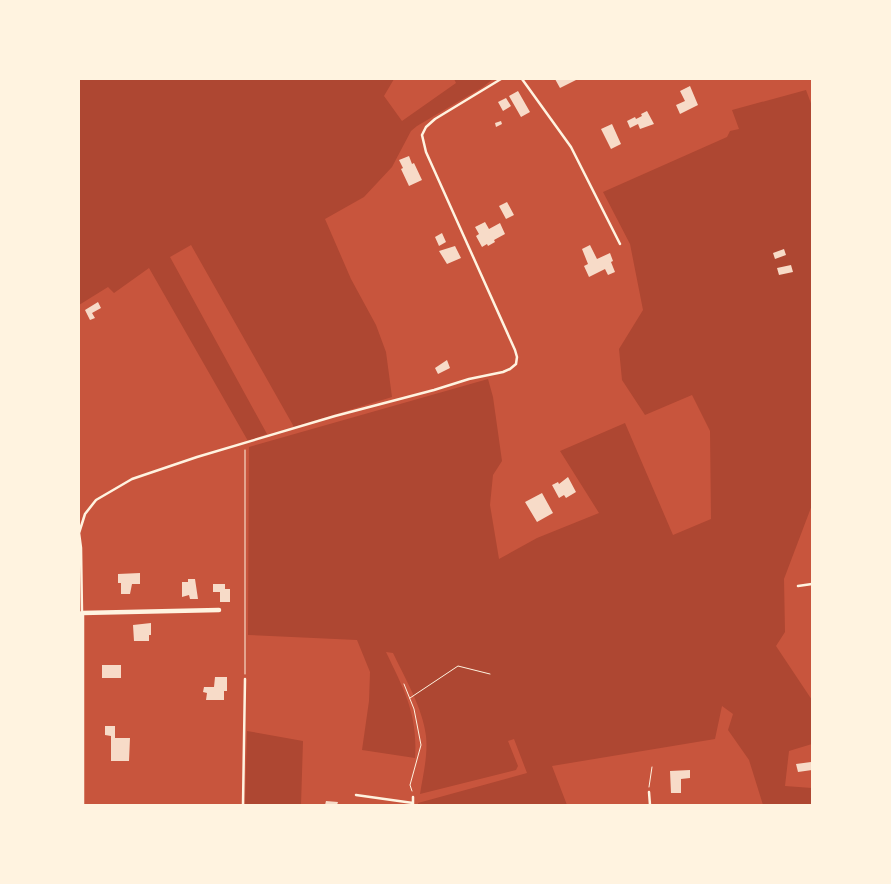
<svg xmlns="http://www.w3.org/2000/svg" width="891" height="884" viewBox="0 0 891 884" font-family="Raleway,sans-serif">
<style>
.green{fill:#ae4732}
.building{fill:#f7dbc8}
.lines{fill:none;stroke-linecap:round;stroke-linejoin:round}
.path{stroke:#fff3e0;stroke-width:1}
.service{stroke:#fff3e0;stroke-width:2.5}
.minor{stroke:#fff3e0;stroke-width:4.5}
</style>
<rect width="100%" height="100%" fill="#c8553d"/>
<path class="green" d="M 79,79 L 394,79 L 384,96 L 402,121 L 456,83 L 454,79 L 493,79 L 483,87 L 417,126 L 411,131 L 392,167 L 364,197 L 325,219 L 351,279 L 376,325 L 386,352 L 392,397 L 294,427 L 191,245 L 170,257 L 267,434 L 248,441 L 149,268 L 114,293 L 108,287 L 79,305 Z
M 806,90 L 812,106 L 812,505 L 784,579 L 785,632 L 776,646 L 812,700 L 812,744 L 789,751 L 785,786 L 812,788 L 812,805 L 763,805 L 749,760 L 728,730 L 733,714 L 722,706 L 715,739 L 552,766 L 567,805 L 418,805 L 418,803 L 527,773 L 514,739 L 508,741 L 518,766 L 516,770 L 420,794 C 423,775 428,756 426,736 C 423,709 405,678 393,653 L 386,652 C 404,690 418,714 415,758 L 362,750 L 369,701 L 370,672 L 357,640 L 248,635 L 249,447 L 488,379 L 493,397 L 502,461 L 493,475 L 490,505 L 499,559 L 537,538 L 599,513 L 560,451 L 625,423 L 673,535 L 711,519 L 710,431 L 692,395 L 645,415 L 622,380 L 619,349 L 643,310 L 630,244 L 603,192 L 727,137 L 730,131 L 739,129 L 732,110 Z
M 247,731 L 303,741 L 301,805 L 245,805 Z"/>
<path class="building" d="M 555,79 L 575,79 L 576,80 L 560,88 Z
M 690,86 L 698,105 L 680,114 L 676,105 L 685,101 L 680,91 Z
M 518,91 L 530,112 L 521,117 L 509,96 Z
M 506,98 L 511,106 L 503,111 L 498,102 Z
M 647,111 L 654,124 L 640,129 L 638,124 L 630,128 L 627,121 L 635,117 L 636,119 L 642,116 L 641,114 Z
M 501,121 L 502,124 L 496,127 L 495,123 Z
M 612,124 L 621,144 L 611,149 L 601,129 Z
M 409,156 L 412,164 L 414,163 L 422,180 L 409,186 L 401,169 L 403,168 L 399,160 Z
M 507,202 L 514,215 L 506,219 L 499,206 Z
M 485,222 L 489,229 L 500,223 L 505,234 L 494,240 L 495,242 L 488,246 L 487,244 L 482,247 L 476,236 L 479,234 L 475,227 Z
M 442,233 L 446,242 L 439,246 L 435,237 Z
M 590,245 L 597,259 L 610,253 L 613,261 L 611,262 L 615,272 L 608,275 L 605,269 L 589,277 L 584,266 L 588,264 L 582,249 Z
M 455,246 L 461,258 L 447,264 L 439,251 Z
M 784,249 L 786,255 L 775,259 L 773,253 Z
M 791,265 L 793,272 L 779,275 L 777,268 Z
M 98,302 L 101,308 L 92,313 L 95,318 L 90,320 L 85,310 Z
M 447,360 L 450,368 L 438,374 L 435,368 Z
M 568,477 L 576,492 L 566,498 L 564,495 L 559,498 L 552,485 L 558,482 L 559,484 Z
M 542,493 L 553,513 L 537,522 L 525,502 Z
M 140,573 L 140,584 L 132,584 L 130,594 L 121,594 L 121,583 L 118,583 L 118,574 Z
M 188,579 L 195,579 L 198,599 L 190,599 L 189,595 L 182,597 L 182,582 L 188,582 Z
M 213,584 L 225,584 L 225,589 L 230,589 L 230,602 L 220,602 L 220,592 L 213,592 Z
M 151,623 L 151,635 L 149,635 L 149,641 L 134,641 L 133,625 Z
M 102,665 L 121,665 L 121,678 L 102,678 Z
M 215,677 L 227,677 L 227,691 L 224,691 L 224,700 L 206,700 L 207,693 L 203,692 L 204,687 L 214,687 Z
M 105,726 L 115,726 L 115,738 L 130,738 L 129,761 L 111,761 L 111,736 L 105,735 Z
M 811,762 L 812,770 L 798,772 L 796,764 Z
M 690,770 L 690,778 L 681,779 L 681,793 L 671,793 L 670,771 Z
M 326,801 L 338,802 L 337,805 L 325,805 Z"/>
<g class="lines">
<path class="path" d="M 245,450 L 245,674
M 404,684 L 414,709 L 421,745 L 410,785 L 412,791
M 410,698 L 458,666 L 490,674
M 649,787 L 652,767"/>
<path class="service" d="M 522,79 L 571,147 L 620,244
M 79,533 L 85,514 L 96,500 L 132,479 L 197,457 L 335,416 L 434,390 L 469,379 L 503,372 L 510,369 L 516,364 L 517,357 L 515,350 L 426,152 L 422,135 L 426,127 L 435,119 L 501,79
M 79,533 L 81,548 L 82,613
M 798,586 L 812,584
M 649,792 L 650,805
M 356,795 L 413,803
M 243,805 L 245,679
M 413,805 L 413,797"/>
<path class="minor" d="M 82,805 L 82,613 L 219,610"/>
</g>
<rect width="891" height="884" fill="none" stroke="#fff3e0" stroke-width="160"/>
</svg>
